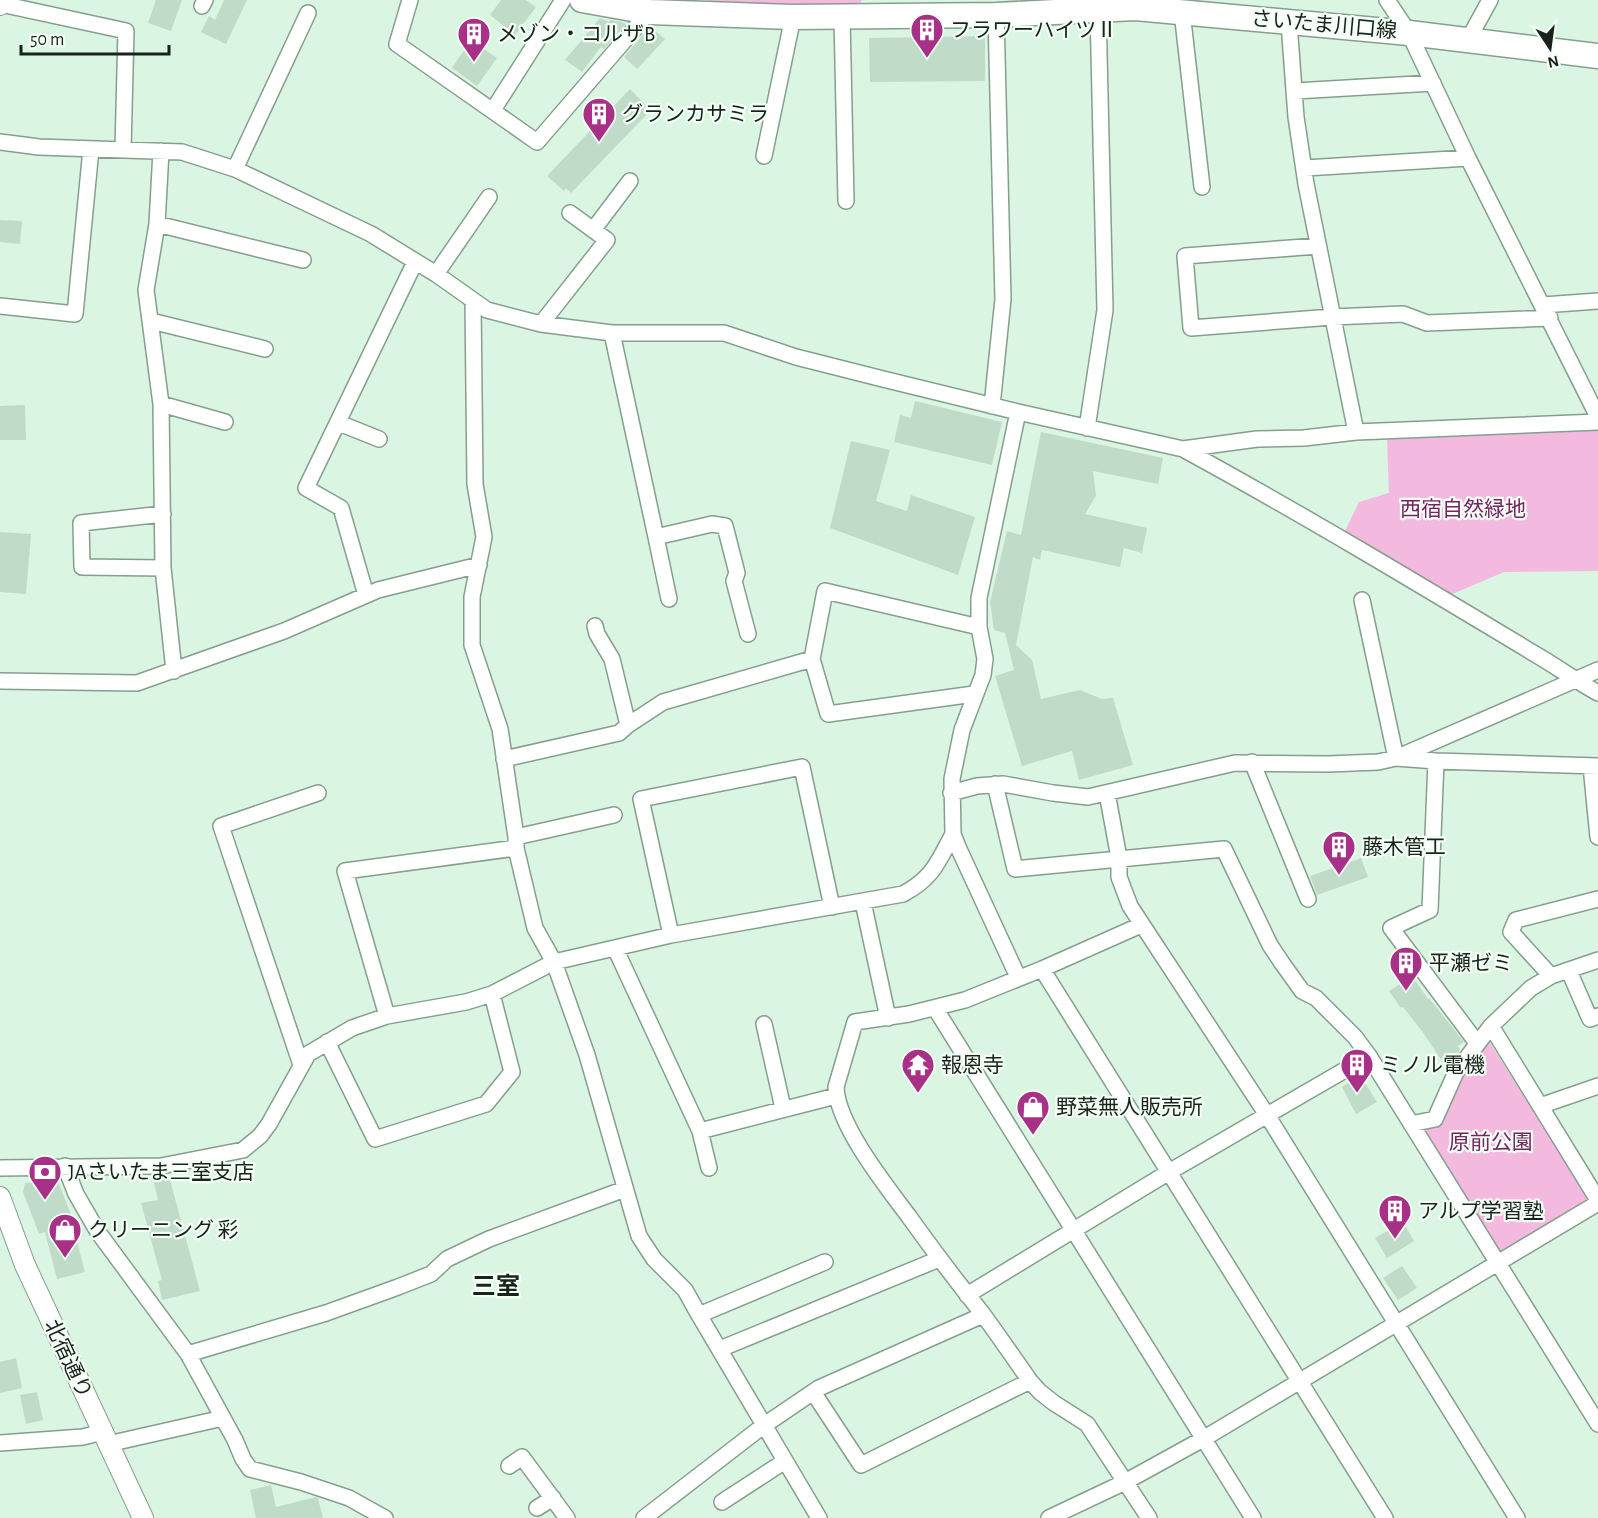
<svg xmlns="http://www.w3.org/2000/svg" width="1598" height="1518" viewBox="0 0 1598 1518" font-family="'Alegreya Sans','Noto Sans JP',sans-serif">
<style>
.green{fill:#f4b9de}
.building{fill:#c0dcc8}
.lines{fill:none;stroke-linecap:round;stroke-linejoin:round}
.minor-casing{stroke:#859f8d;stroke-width:18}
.tertiary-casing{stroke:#859f8d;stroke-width:22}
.primary-casing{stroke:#859f8d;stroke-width:27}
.minor{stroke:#fff;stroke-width:15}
.tertiary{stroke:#fff;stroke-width:20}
.primary{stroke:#fff;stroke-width:24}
.labels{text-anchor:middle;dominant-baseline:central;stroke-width:4.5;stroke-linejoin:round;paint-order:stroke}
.street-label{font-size:21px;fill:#19231c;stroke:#f3fff6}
.poi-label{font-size:21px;fill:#19231c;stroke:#f3fff6;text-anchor:start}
.park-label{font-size:21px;fill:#75245f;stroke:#f3fff6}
.quarter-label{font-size:24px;font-weight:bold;fill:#19231c;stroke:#f3fff6}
</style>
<rect width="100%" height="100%" fill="#daf6e2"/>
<path class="green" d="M 708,0 L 862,0 L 855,11 L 714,8 Z
M 1596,429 L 1598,430 L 1598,571 L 1504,572 L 1450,595 L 1343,535 L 1359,502 L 1389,493 L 1387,438 Z
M 1488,1040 L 1589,1198 L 1502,1253 L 1417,1128 Z"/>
<path class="building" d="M 156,0 L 182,0 L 171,31 L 148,23 Z
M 224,0 L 247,0 L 226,44 L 201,32 L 209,16 L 215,20 Z
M 501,0 L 526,0 L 536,7 L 515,35 L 490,15 Z
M 600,18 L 609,22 L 610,20 L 622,22 L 626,24 L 604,49 L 601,47 L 582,72 L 565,60 Z
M 650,26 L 665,39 L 637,69 L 624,57 Z
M 985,36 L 985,81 L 870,82 L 869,38 Z
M 471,40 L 497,58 L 477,86 L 452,68 Z
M 630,89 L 651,110 L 571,193 L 566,188 L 564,191 L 547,176 Z
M 0,220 L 22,221 L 20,244 L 0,242 Z
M 915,401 L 1002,422 L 992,465 L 894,442 L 900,415 L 911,418 Z
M 25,405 L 26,440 L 0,440 L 0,406 Z
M 1041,432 L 1163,458 L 1158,484 L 1093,471 L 1096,496 L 1085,514 L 1147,528 L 1142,553 L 1124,548 L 1120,567 L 1042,550 L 1040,560 L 1033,557 L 1016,645 L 1032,660 L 1041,699 L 1080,690 L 1102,699 L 1113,698 L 1133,765 L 1079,780 L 1072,751 L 1022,766 L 995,676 L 1014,670 L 1005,633 L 994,630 L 990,602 L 1007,531 L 1021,535 Z
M 851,441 L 890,450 L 876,501 L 907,511 L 911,495 L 975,517 L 958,575 L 830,528 Z
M 0,532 L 31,534 L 26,594 L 0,592 Z
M 1361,858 L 1368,877 L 1317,895 L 1310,876 Z
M 1412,976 L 1428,999 L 1429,998 L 1464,1042 L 1458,1046 L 1460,1050 L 1455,1057 L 1444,1064 L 1422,1031 L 1403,1007 L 1401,1008 L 1389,991 Z
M 1353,1080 L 1365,1083 L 1377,1102 L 1356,1114 L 1342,1087 Z
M 169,1176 L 200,1291 L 162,1300 L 158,1281 L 162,1280 L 141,1203 L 158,1200 L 153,1179 Z
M 57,1179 L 74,1222 L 72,1223 L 85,1272 L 57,1279 L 45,1232 L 39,1234 L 23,1192 L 25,1183 Z
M 1403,1222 L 1414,1241 L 1387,1258 L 1375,1238 Z
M 1402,1266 L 1417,1288 L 1398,1300 L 1383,1278 Z
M 16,1358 L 22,1388 L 0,1393 L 0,1362 Z
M 37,1392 L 43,1420 L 26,1424 L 20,1395 Z
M 271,1485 L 276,1507 L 316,1497 L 318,1498 L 323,1518 L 256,1518 L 250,1490 Z"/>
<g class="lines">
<g class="minor-casing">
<path id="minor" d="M 410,0 L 397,44 L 537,142 L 649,12
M 1387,0 L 1409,33 L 1468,158 L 1598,417
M 1,4 L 126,31 L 123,149
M 202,6 L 205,0
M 1182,12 L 1202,187
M 842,17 L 846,201
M 1289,23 L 1296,117 L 1306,184 L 1356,432
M 1468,40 L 1490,0
M 1295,91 L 1433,83
M 493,110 L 563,0
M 0,142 L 39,147 L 182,152 L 235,169 L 371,234 L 436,274 L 487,310 L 541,324 L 612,333 L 724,333 L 796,357 L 883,379 L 1018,412 L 1183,449 L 1257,439 L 1304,438 L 1356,432 L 1598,422
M 161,151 L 157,224 L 146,290 L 161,404 L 163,568 L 174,671
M 764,156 L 793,17
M 1305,168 L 1468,158
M 235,169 L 308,13
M 157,224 L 303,260
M 593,230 L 630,181
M 1318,246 L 1185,256 L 1191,328 L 1332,317 L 1403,314 L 1427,323 L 1550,318
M 436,274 L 489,197
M 473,301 L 475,484 L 484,537 L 472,597 L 472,645 L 500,729 L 516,837 L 516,848 L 535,928 L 554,962 L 587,1055 L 639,1236 L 654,1259 L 685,1290 L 699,1315
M 1543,305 L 1598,301
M 0,306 L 75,314 L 91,149
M 151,321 L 265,349
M 541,324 L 607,240 L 570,213
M 612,333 L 656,537 L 712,524 L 725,526 L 737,573 L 734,581 L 748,634
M 161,404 L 225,422
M 992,406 L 1003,299 L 996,15
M 1018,412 L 979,598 L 979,627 L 985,659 L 983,675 L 962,730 L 952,779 L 953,834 L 958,847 L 1018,977
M 339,423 L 379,439
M 1087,428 L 1105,310 L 1098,10
M 1183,449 C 1304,515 1422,586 1540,657 C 1560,669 1578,682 1598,693
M 163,514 L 81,523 L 82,567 L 163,568
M 656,537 L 669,599
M 366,595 L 341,508 L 306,488 L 415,262
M 1362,600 L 1396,758 L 1598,670
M 595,626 L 597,634 L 612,659 L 628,725
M 0,681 L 137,683 L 284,631 L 378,590 L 479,565
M 974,694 L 828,714 L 812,659 L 825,591 L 979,627
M 504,759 L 619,733 L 628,725 L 663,702 L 812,659
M 1436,761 L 1430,910 L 1391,928 L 1477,1043
M 1252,762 L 1308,899
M 1591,766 L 1598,837
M 995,784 L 1015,869 L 1224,849 L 1270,945 L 1282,963 L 1302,991 L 1316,998 L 1355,1037 L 1369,1056 L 1598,1424
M 951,793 L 977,786 L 1003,784 L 1053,793 L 1088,797 L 1235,763 L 1328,764 L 1378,762 L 1396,758 L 1436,761 L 1598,766
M 1107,793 L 1119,858 L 1119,877 L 1130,906 L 1267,1115 L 1517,1518
M 516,837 L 614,815
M 863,902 L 888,1018
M 671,935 L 641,799 L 802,767 L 832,907
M 615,948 L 700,1131 L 709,1168
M 1042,969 L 1385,1518
M 1569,971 L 1590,1019 L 1598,1016
M 1551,976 L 1511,932 L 1516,920 L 1598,899
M 935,1008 L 1253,1518
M 387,1016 L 345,871 L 516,848
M 764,1024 L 783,1108
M 1491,1026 L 1598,1200
M 327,1042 L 375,1139 L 486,1104 L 512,1072 L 492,994
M 301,1065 L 221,826 L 318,793
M 1540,1106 L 1598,1086
M 1411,1124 L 1435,1119 L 1456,1072 L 1491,1026 L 1531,988 L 1551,976 L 1598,960
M 700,1131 L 836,1096
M 65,1166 L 76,1194 L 98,1232 L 188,1354 L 235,1440 L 243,1459 L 250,1469 L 301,1482 L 349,1498 L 385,1518
M 0,1168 L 161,1166 L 243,1150 L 260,1136 L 269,1124 L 308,1054 L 352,1028 L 387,1016 L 466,1002 L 492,994 L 554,962 L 671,935 L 903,894 C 933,878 938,862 953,834
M 967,1295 L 1169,1172 L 1369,1056
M 720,1349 L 939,1259
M 188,1354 L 326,1313 L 398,1287 L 431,1274 L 447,1259 L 489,1239 L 625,1189
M 1030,1381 C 1014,1358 998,1335 982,1313 C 957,1282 933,1250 910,1218 C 887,1187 837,1125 836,1087 L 855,1022 L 909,1014 L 965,1000 L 1042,969 L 1141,925
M 813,1392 L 861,1465 L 1030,1381 L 1040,1392 L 1054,1403 L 1087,1424 L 1149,1518
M 0,1443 L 83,1437 L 102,1432
M 108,1444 L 223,1418
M 509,1466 L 522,1457 L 567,1518
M 722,1502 L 785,1461
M 537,1508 L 553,1498
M 644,1518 L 763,1426 L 819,1388 L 983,1315
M 819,1518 L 699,1315 L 825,1262
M 1049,1518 L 1125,1482 L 1203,1439 L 1598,1203"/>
</g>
<g class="tertiary-casing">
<path id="tertiary" d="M 0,5 L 4,0
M 0,1197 L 25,1265 L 143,1518"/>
</g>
<g class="primary-casing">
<path id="primary" d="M 582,0 L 649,12 L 793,17 L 996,15 L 1135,8 L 1409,33 L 1598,56"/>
</g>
<use href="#minor" class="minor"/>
<use href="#tertiary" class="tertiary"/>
<use href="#primary" class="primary"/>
</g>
<defs>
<g id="building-pin" transform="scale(1.725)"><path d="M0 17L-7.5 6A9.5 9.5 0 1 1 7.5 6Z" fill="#a83087" stroke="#f3fff6"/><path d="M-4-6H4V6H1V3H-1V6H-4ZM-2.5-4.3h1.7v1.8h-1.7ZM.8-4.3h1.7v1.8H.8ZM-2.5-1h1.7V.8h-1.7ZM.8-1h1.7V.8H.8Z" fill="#fff"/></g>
<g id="temple-pin" transform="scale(1.725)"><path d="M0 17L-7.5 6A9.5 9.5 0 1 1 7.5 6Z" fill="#a83087" stroke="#f3fff6"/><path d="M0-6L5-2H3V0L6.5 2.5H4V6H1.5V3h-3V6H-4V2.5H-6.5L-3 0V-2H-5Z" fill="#fff"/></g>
<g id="shop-pin" transform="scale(1.725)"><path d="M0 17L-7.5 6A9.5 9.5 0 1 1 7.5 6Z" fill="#a83087" stroke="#f3fff6"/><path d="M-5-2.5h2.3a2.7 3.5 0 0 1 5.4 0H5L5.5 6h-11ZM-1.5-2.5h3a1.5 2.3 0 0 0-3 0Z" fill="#fff"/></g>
<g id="bank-pin" transform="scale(1.725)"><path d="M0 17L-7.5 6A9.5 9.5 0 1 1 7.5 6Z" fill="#a83087" stroke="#f3fff6"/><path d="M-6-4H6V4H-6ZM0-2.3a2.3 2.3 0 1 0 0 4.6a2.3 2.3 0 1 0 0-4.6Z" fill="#fff"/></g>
</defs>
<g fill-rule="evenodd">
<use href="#building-pin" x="927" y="30"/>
<use href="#building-pin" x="474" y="34"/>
<use href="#building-pin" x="599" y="114"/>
<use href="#building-pin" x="1339" y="847"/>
<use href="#building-pin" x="1406" y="963"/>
<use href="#temple-pin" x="918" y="1065"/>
<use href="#building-pin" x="1357" y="1065"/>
<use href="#shop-pin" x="1033" y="1107"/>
<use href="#bank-pin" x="45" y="1172"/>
<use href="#building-pin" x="1395" y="1211"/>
<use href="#shop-pin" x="65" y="1230"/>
</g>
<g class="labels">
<g class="street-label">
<text transform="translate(1324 25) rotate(5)">さいたま川口線</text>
<text transform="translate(68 1359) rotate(65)">北宿通り</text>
</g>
<g class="poi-label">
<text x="950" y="30">フラワーハイツⅡ</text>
<text x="497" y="34">メゾン・コルザB</text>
<text x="622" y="114">グランカサミラ</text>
<text x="1362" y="847">藤木管工</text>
<text x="1429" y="963">平瀬ゼミ</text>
<text x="941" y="1065">報恩寺</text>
<text x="1380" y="1065">ミノル電機</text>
<text x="1056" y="1107">野菜無人販売所</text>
<text x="68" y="1172">JAさいたま三室支店</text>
<text x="1418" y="1211">アルプ学習塾</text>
<text x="88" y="1230">クリーニング 彩</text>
</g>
<g class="park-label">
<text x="1463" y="509">西宿自然緑地</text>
<text x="1491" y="1142">原前公園</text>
</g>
<g class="quarter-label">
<text x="496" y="1287">三室</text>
</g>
</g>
<g transform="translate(1550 48) rotate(167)" stroke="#f3fff6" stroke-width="4.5" paint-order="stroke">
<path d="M0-4.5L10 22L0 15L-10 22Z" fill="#19231c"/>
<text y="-9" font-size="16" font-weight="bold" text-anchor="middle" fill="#19231c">N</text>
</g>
<path d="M21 45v9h148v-9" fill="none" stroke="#19231c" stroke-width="3"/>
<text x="30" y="45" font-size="18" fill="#19231c" stroke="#f3fff6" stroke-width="4.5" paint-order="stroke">50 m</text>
</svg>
